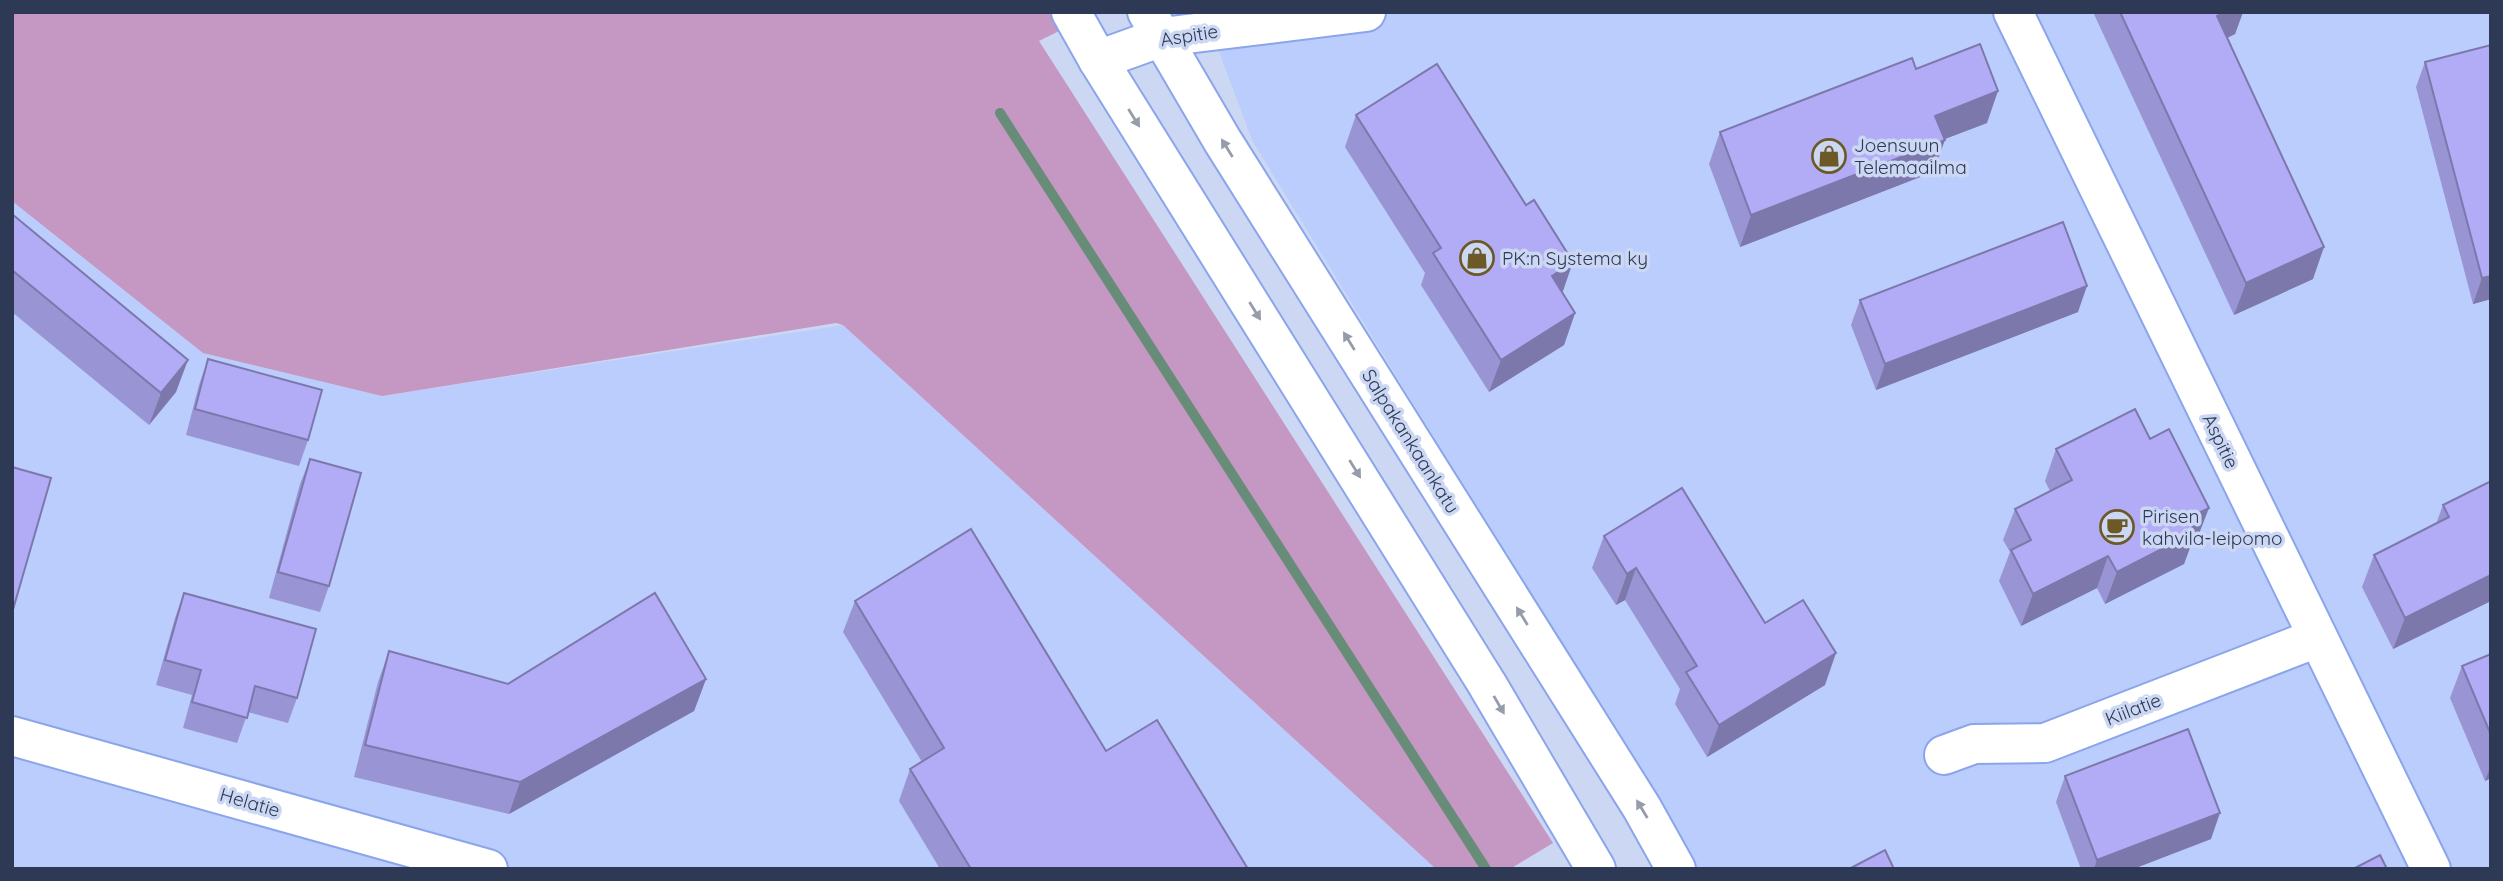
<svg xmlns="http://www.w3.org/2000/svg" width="2503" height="881" viewBox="0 0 2503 881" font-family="Quicksand,sans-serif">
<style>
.built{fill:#bacdfc}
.green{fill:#c597c3}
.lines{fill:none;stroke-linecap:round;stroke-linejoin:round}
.stream{stroke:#678c77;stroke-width:10}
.minor-casing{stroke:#8ba5ea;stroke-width:42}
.secondary-casing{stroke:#8ba5ea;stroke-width:42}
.minor{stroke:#fff;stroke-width:38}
.secondary{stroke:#fff;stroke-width:38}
.wall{fill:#9994d4}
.shaded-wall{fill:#7d78ac}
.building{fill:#b2acf6;stroke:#7d78ac;stroke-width:2}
.oneway{fill:#969caa}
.labels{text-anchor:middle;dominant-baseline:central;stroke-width:7;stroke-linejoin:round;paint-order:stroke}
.street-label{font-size:19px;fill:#2e3955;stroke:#cbd7f3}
.poi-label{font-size:19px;fill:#2e3955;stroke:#cbd7f3;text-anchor:start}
</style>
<rect width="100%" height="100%" fill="#cbd7f3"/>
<path class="built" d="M 1204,12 L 2491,12 L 2491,869 L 1698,869 L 1253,142 Z
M 12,201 L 203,353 L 382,396 L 843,325 L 1436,869 L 12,869 Z"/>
<path class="green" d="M 12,12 L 1097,12 L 1039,41 L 1553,843 L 1510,869 L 1436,869 L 843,325 L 836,323 L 382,396 L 203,353 L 12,201 Z"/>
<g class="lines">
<path class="stream" d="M 1000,113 L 1486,869"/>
<g class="minor-casing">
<path id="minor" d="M 2013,12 L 2431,869
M 1098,60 L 1162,37 L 1366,12
M 12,736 L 488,869
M 1944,755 L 1974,744 L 2045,743 L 2317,638"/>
</g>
<g class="secondary-casing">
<path id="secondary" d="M 1071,12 L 1098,60 L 1487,684 L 1596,869
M 1147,12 L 1222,140 L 1642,808 L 1676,869"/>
</g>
<use href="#minor" class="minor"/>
<use href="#secondary" class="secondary"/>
</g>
<path class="wall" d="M 2093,12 L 2243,12 L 2235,34 L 2227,38 L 2313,279 L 2234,315 Z
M 2425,62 L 2491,299 L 2473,304 L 2416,87 Z
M 1916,69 L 1987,123 L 1944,139 L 1933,172 L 1740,247 L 1709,164 L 1720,132 Z
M 1356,115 L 1575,313 L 1564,345 L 1489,392 L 1421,285 L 1425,273 L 1345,147 Z
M 12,214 L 176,392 L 149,425 L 12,312 Z
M 1860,300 L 2078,312 L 1876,390 L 1851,325 Z
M 208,359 L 308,440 L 299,466 L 186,435 L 199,385 Z
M 2056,449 L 2197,539 L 2192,542 L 2184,564 L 2105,604 L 2097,588 L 2021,626 L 1999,581 L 2010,552 L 2003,540 L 2015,509 L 2050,491 L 2045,481 Z
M 310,459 L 329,586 L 320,612 L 269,598 L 300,484 Z
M 2491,481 L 2491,601 L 2393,649 L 2362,587 L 2374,555 L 2436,524 L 2443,505 Z
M 1604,536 L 1765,623 L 1825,685 L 1707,757 L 1675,704 L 1680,689 L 1625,600 L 1616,605 L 1592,568 Z
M 184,593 L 297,698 L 288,723 L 248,712 L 237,743 L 183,728 L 192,695 L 156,685 L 175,618 Z
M 855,601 L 1106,751 L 1248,869 L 940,869 L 899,801 L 910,769 L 922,762 L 843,632 Z
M 389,651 L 508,684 L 706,679 L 694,711 L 509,814 L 354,777 L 378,682 Z
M 2491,654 L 2491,778 L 2485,781 L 2450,698 L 2462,666 Z
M 2065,776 L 2211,839 L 2133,869 L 2081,869 L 2056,802 Z"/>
<path class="shaded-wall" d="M 2225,12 L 2243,12 L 2235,34 L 2206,48 L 2217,16 Z
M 1998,91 L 1987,123 L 1924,147 L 1935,116 Z
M 1945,140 L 1933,172 L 1740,247 L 1751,215 Z
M 2324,247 L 2313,279 L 2234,315 L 2246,283 Z
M 1573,262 L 1562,294 L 1552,276 Z
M 2491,276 L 2491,299 L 2473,304 L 2482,278 Z
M 2087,286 L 2078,312 L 1876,390 L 1885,364 Z
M 1575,313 L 1564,345 L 1489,392 L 1501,360 Z
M 188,360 L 176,392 L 149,425 L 161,393 Z
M 2209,508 L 2197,539 L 2192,542 L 2184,564 L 2105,604 L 2117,572 L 2188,518 Z
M 2108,556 L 2097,588 L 2021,626 L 2033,594 Z
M 1636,568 L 1625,600 L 1616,605 L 1627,574 Z
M 2491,575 L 2491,601 L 2393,649 L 2405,618 Z
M 1836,653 L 1825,685 L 1707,757 L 1719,725 Z
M 706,679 L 694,711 L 509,814 L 520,782 Z
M 2491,765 L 2491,778 L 2485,781 Z
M 2220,813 L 2211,839 L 2133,869 L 2094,869 L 2097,860 Z"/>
<path class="building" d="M 2120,12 L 2225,12 L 2217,16 L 2324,247 L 2246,283 Z
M 1980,44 L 1998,91 L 1935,116 L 1945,140 L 1751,215 L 1720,132 L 1912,58 L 1916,69 Z
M 2491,45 L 2491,276 L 2482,278 L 2425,62 Z
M 1437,64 L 1526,205 L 1534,200 L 1573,262 L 1552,276 L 1575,313 L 1501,360 L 1433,253 L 1441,248 L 1356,115 Z
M 12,214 L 188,360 L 161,393 L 12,270 Z
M 2063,222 L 2087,286 L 1885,364 L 1860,300 Z
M 208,359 L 322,390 L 308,440 L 195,409 Z
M 2135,409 L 2150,439 L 2169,429 L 2209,508 L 2188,518 L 2195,532 L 2117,572 L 2108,556 L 2033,594 L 2011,550 L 2031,540 L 2015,509 L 2072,480 L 2056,449 Z
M 310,459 L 361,473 L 329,586 L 278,572 Z
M 12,467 L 51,478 L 12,613 Z
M 2491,481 L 2491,575 L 2405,618 L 2374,555 L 2449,517 L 2443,505 Z
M 1682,488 L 1765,623 L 1803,600 L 1836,653 L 1719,725 L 1686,672 L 1697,666 L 1636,568 L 1627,574 L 1604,536 Z
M 971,529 L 1106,751 L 1157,720 L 1248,869 L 971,869 L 910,769 L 944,748 L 855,601 Z
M 184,593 L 316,629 L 297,698 L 255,686 L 247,718 L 192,702 L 201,670 L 165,660 Z
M 655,593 L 706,679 L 520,782 L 365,745 L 389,651 L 508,684 Z
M 2491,654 L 2491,735 L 2462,666 Z
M 2188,729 L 2220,813 L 2097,860 L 2065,776 Z
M 1885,850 L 1894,869 L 1849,869 Z
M 2380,855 L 2387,869 L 2353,869 Z"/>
<defs><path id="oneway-solid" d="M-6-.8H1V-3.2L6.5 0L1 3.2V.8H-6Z" transform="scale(1.75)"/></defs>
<g class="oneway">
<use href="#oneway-solid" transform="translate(1134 118) rotate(58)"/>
<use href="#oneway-solid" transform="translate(1227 148) rotate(-122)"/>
<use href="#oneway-solid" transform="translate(1255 311) rotate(58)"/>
<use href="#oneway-solid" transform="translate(1349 341) rotate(-122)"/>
<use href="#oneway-solid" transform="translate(1355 469) rotate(58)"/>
<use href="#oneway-solid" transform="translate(1522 616) rotate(-122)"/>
<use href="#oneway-solid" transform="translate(1499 705) rotate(60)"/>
<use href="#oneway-solid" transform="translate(1642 809) rotate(-121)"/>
</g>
<defs>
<g id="shop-ring" transform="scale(1.75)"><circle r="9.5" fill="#cbd7f3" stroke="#6c5927" stroke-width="1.5"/><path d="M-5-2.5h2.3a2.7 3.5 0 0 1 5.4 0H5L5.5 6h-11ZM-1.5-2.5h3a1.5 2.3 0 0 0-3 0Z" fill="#6c5927"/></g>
<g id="cafe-ring" transform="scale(1.75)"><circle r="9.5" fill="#cbd7f3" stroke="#6c5927" stroke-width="1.5"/><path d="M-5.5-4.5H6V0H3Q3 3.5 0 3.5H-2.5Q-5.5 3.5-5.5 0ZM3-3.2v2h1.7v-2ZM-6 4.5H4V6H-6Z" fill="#6c5927"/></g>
</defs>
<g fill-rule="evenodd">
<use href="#shop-ring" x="1829" y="156"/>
<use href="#shop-ring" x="1477" y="258"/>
<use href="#cafe-ring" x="2117" y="527"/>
</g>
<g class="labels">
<g class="street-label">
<text transform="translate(1189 35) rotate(-9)">Aspitie</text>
<text transform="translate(1411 441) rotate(58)">Salpakankaankatu</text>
<text transform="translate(2221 441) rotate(64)">Aspitie</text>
<text transform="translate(2133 709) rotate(-21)">Kiilatie</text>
<text transform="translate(250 802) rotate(16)">Helatie</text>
</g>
<g class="poi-label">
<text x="1854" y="145">Joensuun<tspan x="1854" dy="22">Telemaailma</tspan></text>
<text x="1502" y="258">PK:n Systema ky</text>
<text x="2142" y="516">Pirisen<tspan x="2142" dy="22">kahvila-leipomo</tspan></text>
</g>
</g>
<rect width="2503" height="881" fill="none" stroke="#2e3955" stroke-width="28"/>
</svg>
